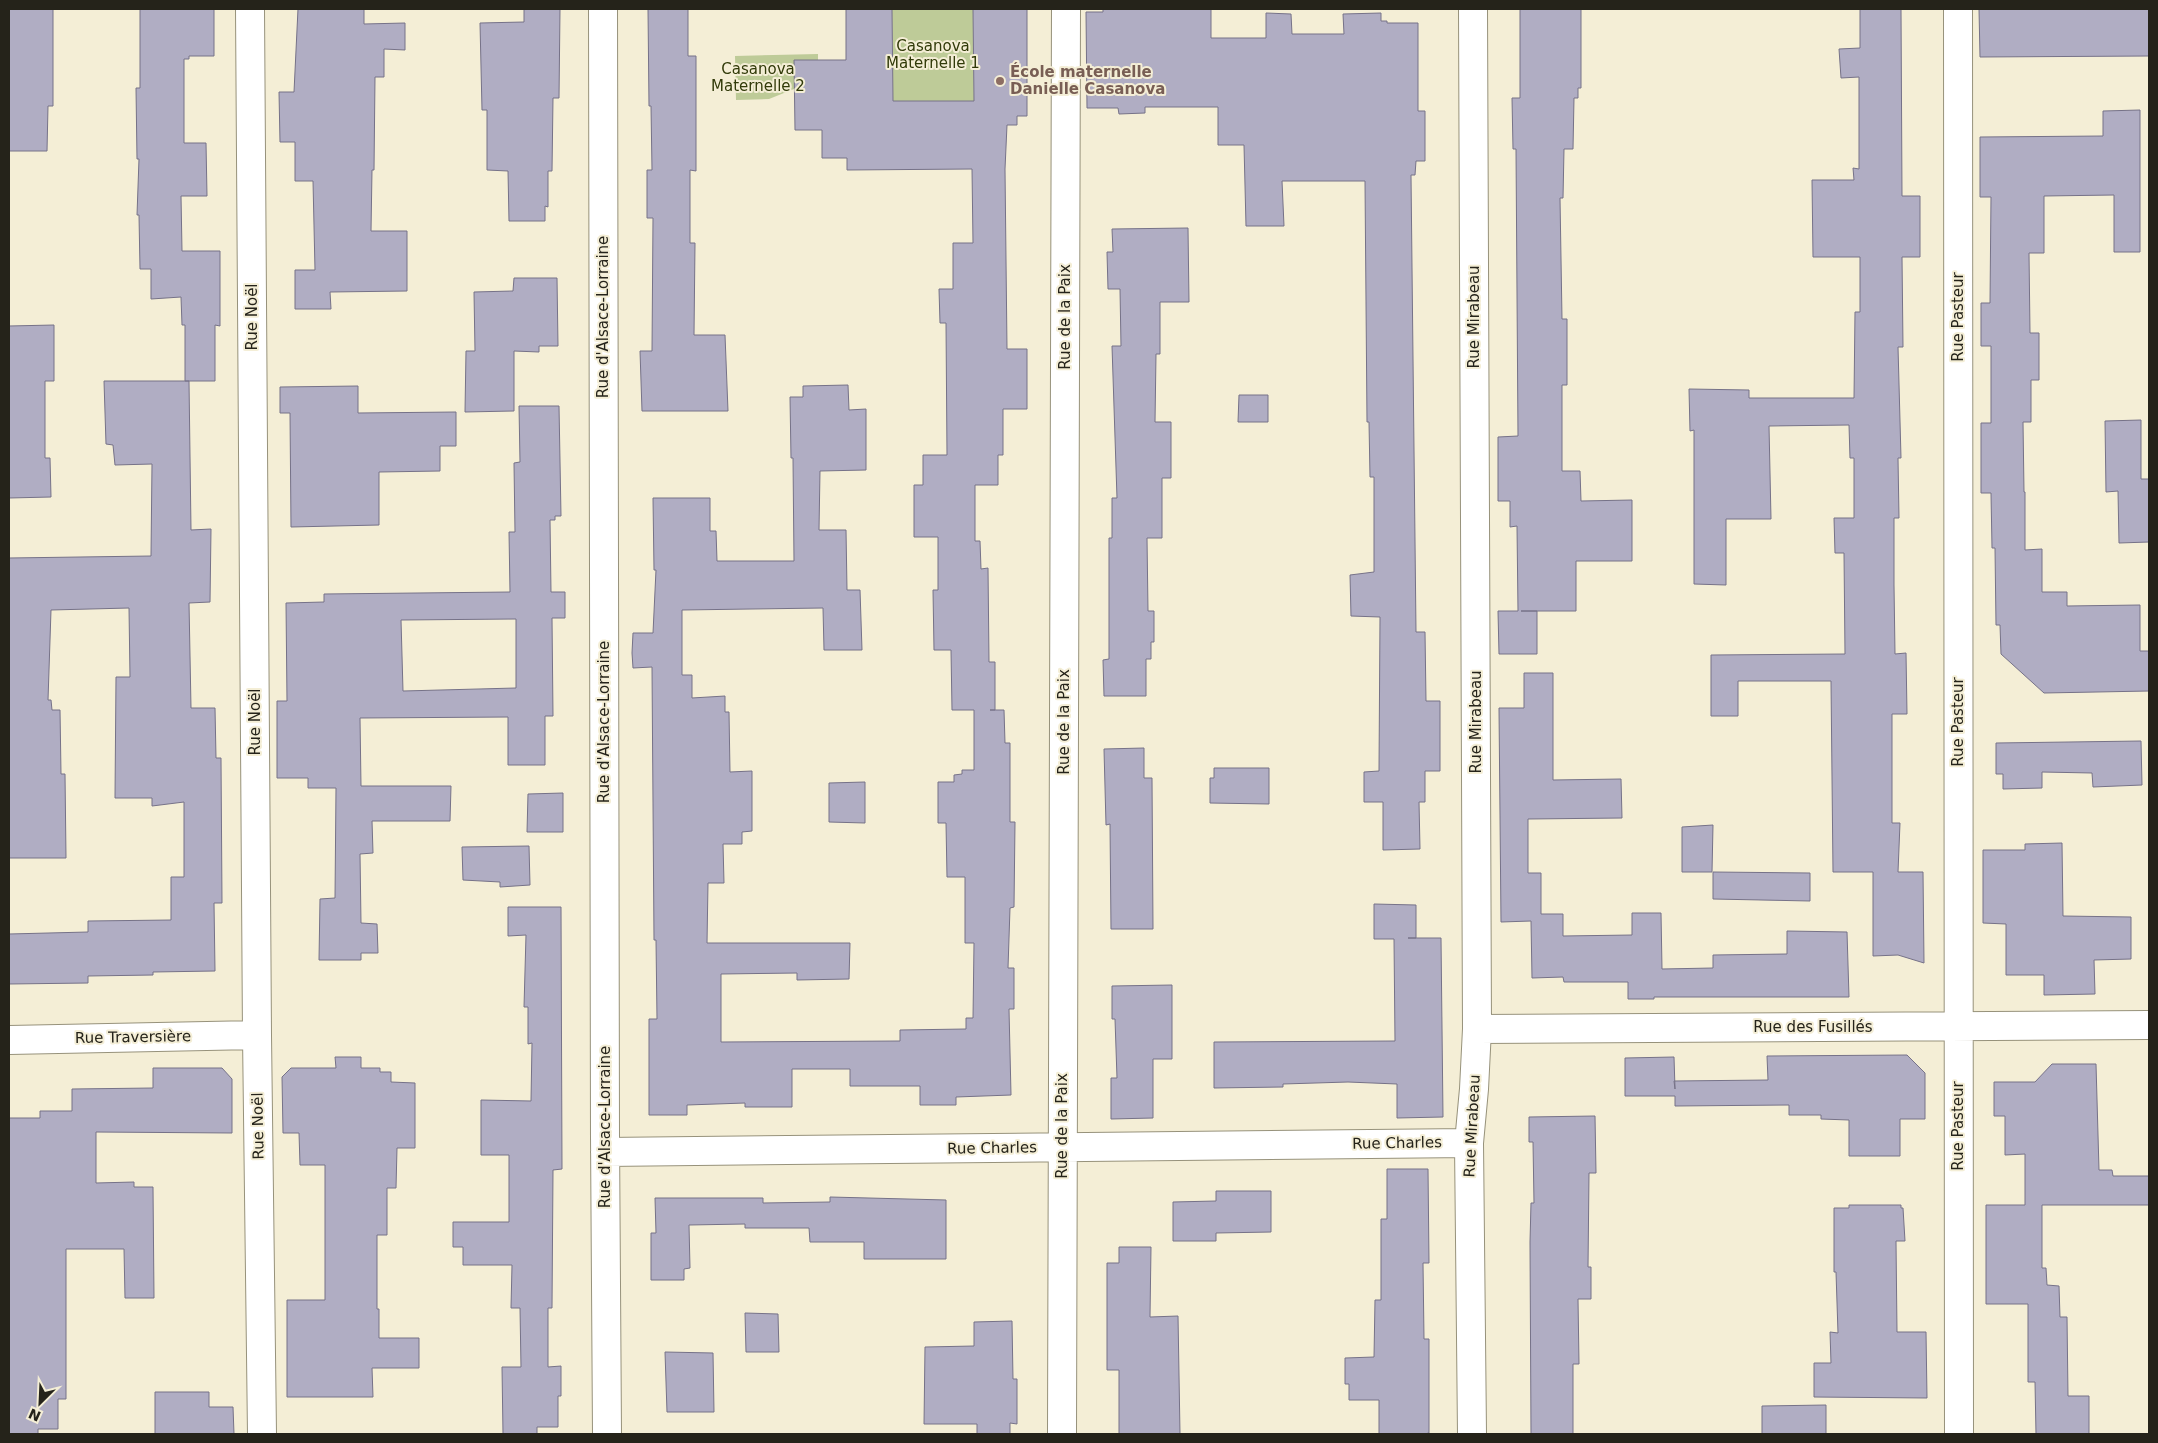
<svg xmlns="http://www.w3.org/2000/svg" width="2158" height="1443" viewBox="0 0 2158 1443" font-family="'DejaVu Sans',sans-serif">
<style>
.green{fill:#becb98}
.building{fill:#b0adc3;stroke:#767288;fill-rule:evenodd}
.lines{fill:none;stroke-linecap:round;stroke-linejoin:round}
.street-casing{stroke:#97927b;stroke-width:30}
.street{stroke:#fff;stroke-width:28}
.education-dot{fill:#8d6e63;stroke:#f4eed6;stroke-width:2}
.labels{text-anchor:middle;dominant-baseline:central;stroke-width:4;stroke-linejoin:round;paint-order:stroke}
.park-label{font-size:15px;fill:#313a09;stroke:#f4eed6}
.education-label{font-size:15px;font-weight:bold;fill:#785e54;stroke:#f4eed6;text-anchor:start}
.street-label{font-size:15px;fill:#25231a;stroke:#f4eed6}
</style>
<rect width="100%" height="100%" fill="#f4eed6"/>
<path class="green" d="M 892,9 L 973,9 L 974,101 L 893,101 Z
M 818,54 L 818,89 L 794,89 L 769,99 L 736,100 L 735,56 Z"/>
<path class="building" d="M 9,9 L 53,9 L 53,106 L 48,106 L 47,151 L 9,151 Z
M 140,9 L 214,9 L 214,56 L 189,56 L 189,59 L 184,59 L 184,143 L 206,143 L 207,196 L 181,196 L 182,251 L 220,251 L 220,326 L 215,325 L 215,381 L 185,381 L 185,325 L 182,325 L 181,297 L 151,299 L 151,269 L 140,269 L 139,215 L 137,215 L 139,159 L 137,159 L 136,88 L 140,88 Z
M 298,9 L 364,9 L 364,24 L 405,23 L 405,50 L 384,49 L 384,77 L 375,77 L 374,170 L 372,170 L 371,231 L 407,231 L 407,291 L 330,292 L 331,309 L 295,309 L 295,270 L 315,270 L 313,181 L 295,181 L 295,142 L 280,142 L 279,92 L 294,92 Z
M 524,9 L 560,9 L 559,98 L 553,98 L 552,171 L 548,171 L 548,207 L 545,206 L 545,221 L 509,221 L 508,171 L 487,170 L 487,110 L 482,110 L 480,23 L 524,22 Z
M 648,9 L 688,9 L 688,56 L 696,56 L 696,171 L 690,170 L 690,243 L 695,243 L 694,335 L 725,335 L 728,411 L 642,411 L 640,351 L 652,351 L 653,218 L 647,218 L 647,170 L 652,170 L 651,106 L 649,106 Z
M 846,9 L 892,9 L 893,101 L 974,101 L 973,9 L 1027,9 L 1027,116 L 1017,116 L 1017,125 L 1007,125 L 1005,169 L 1007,349 L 1027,349 L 1027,409 L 1003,409 L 1003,455 L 998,455 L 998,485 L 975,485 L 975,541 L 980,541 L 981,569 L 988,568 L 989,662 L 995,662 L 995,710 L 990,710 L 1004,710 L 1005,743 L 1010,743 L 1010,822 L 1015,822 L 1014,907 L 1010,908 L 1008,968 L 1014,968 L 1014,1009 L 1009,1009 L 1011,1095 L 956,1097 L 956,1105 L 920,1105 L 920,1086 L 850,1086 L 850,1069 L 792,1069 L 792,1107 L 745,1107 L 745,1103 L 687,1105 L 687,1115 L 649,1115 L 649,1019 L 657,1019 L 656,940 L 654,940 L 652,667 L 633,668 L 632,653 L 633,633 L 653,633 L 656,570 L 654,570 L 653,498 L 710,498 L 710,531 L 716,531 L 717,561 L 794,561 L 793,458 L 791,458 L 790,397 L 803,397 L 803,386 L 848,385 L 849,410 L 866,409 L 866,470 L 820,471 L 819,530 L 846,530 L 847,590 L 860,590 L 862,650 L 824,650 L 823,608 L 682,610 L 682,675 L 692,675 L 692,698 L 725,696 L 725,712 L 729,712 L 730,772 L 752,771 L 752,831 L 742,832 L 742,844 L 723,844 L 724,883 L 708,883 L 707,943 L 850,943 L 849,979 L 797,980 L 797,973 L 721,974 L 721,1042 L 900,1041 L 900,1030 L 966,1029 L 966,1018 L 973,1018 L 974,943 L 965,943 L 965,877 L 947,877 L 946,823 L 938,823 L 938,782 L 954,782 L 954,775 L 962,774 L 962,770 L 974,770 L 974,710 L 952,710 L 951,650 L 934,650 L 933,590 L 938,590 L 938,537 L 914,537 L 914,485 L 923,485 L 923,455 L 947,455 L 946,323 L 940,323 L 939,289 L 953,289 L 953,243 L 973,243 L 972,169 L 847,170 L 847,158 L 822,158 L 822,130 L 795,130 L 794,60 L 846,60 Z
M 1103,9 L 1211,9 L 1211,38 L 1266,38 L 1266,13 L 1291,14 L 1292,34 L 1344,34 L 1343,14 L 1381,13 L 1381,21 L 1387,21 L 1387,23 L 1418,23 L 1418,111 L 1425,111 L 1425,161 L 1416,161 L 1415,175 L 1411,175 L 1416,632 L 1425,632 L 1426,701 L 1440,701 L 1440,771 L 1425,771 L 1425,802 L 1419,802 L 1420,849 L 1383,850 L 1383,802 L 1364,802 L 1364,772 L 1379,771 L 1380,617 L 1351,616 L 1350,575 L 1374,572 L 1374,477 L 1370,477 L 1369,422 L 1367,422 L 1365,181 L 1282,181 L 1284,226 L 1246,226 L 1244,145 L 1218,145 L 1218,107 L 1145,107 L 1145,113 L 1119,114 L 1118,108 L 1087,108 L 1086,12 L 1103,12 Z
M 1520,9 L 1581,9 L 1581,88 L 1578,88 L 1578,98 L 1574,98 L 1573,149 L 1564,149 L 1563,198 L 1560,198 L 1562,319 L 1567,319 L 1567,385 L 1562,385 L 1562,471 L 1580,471 L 1581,501 L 1632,500 L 1632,561 L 1576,561 L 1576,611 L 1521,611 L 1537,611 L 1537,654 L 1499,654 L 1498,611 L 1518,611 L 1517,526 L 1510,527 L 1510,501 L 1498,501 L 1498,437 L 1518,436 L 1516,149 L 1513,149 L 1512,98 L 1520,98 Z
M 1860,9 L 1901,9 L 1902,196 L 1920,196 L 1920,257 L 1902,257 L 1903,347 L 1898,347 L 1901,458 L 1898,458 L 1899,518 L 1894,518 L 1894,585 L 1895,654 L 1906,653 L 1907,714 L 1892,714 L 1892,823 L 1900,823 L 1898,872 L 1923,872 L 1924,963 L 1898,955 L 1873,956 L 1873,872 L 1833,872 L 1831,681 L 1738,681 L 1738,716 L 1711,716 L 1711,655 L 1845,654 L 1844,553 L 1835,553 L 1834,518 L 1854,518 L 1854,458 L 1850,458 L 1849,425 L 1769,426 L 1771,519 L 1726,519 L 1726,585 L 1694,584 L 1694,430 L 1690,431 L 1689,389 L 1749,390 L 1749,398 L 1854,398 L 1855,312 L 1860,312 L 1860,257 L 1813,257 L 1812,180 L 1854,180 L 1853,168 L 1859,169 L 1859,77 L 1841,78 L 1839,49 L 1860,48 Z
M 1979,9 L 2149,9 L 2149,56 L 1980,57 Z
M 2140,110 L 2140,252 L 2114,252 L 2114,195 L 2044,196 L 2044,253 L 2029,253 L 2030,333 L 2039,333 L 2039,380 L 2031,380 L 2031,422 L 2023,422 L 2024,492 L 2025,492 L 2025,550 L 2042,549 L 2042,592 L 2067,592 L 2067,606 L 2140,605 L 2140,651 L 2149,651 L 2149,691 L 2044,693 L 2001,654 L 2000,625 L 1996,625 L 1995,548 L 1992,548 L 1991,493 L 1981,493 L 1981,423 L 1991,423 L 1991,346 L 1981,346 L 1981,303 L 1990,303 L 1991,197 L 1980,197 L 1980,137 L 2103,136 L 2103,111 Z
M 1188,228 L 1189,302 L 1160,302 L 1160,354 L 1156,354 L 1155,422 L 1171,422 L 1171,478 L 1162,478 L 1162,538 L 1147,538 L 1148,611 L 1154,611 L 1154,642 L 1151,642 L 1151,659 L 1146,659 L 1146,696 L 1104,696 L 1103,660 L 1109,659 L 1109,538 L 1112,538 L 1112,498 L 1117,498 L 1112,346 L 1121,346 L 1120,289 L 1108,289 L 1107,252 L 1113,252 L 1112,229 Z
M 514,278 L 557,278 L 558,346 L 539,346 L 539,352 L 514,351 L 514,411 L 465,412 L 466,351 L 475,351 L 474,292 L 513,291 Z
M 54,325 L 54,381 L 45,381 L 45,458 L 50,458 L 51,497 L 9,498 L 9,326 Z
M 104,381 L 189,381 L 191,530 L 211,529 L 210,602 L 189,603 L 191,708 L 215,708 L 216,758 L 221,758 L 222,903 L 214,903 L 215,971 L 153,972 L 153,975 L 88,976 L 88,983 L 9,984 L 9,934 L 88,932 L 88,921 L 171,920 L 171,877 L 184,877 L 184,802 L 152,806 L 152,798 L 115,798 L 116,677 L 130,677 L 129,608 L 51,610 L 48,700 L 51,700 L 52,710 L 60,710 L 61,774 L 65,774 L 66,858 L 9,858 L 9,558 L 151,556 L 152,464 L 115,465 L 113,445 L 106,444 Z
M 358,386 L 358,413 L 456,412 L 456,446 L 440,446 L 440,471 L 379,472 L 379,525 L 291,527 L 290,413 L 280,413 L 280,387 Z
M 1239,395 L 1268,395 L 1268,422 L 1238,422 Z
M 519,406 L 559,406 L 561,516 L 555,516 L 555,520 L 550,520 L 551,592 L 565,592 L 565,618 L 552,618 L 553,716 L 545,716 L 545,765 L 508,765 L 508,717 L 360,718 L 361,786 L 451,786 L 450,821 L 372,821 L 373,853 L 360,854 L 361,923 L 377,924 L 378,953 L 361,953 L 361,960 L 319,960 L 320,899 L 335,898 L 336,788 L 308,788 L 308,778 L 277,778 L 277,701 L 287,701 L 286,603 L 324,602 L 324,594 L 510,592 L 509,532 L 515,532 L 514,463 L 520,462 ZM 516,619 L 516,688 L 403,691 L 401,620 Z
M 2141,420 L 2141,479 L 2149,479 L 2149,542 L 2119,543 L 2118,491 L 2106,492 L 2105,421 Z
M 1524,673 L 1553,673 L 1553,780 L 1621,779 L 1622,818 L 1528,819 L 1528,873 L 1541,873 L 1541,914 L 1563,914 L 1563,936 L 1632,935 L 1632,913 L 1661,913 L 1662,969 L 1713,968 L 1713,955 L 1787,954 L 1787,931 L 1847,932 L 1849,997 L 1654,997 L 1654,999 L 1628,999 L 1628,982 L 1564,982 L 1563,977 L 1532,978 L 1531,921 L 1501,922 L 1499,708 L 1524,708 Z
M 2141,741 L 2142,785 L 2093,787 L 2092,773 L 2042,772 L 2042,788 L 2003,789 L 2003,774 L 1996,774 L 1996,743 Z
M 1144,748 L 1144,778 L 1152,778 L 1153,929 L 1111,929 L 1110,824 L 1106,825 L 1104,749 Z
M 1214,768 L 1269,768 L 1269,804 L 1210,803 L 1210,778 L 1214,778 Z
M 865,782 L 865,823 L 829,822 L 829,783 Z
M 563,793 L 563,832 L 527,832 L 528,794 Z
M 1713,825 L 1712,872 L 1682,872 L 1682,827 Z
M 2062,843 L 2063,916 L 2131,917 L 2131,959 L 2094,960 L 2095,994 L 2044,995 L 2044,975 L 2006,975 L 2006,924 L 1983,923 L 1983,850 L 2025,850 L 2025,844 Z
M 529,846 L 530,885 L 500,887 L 500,882 L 463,880 L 462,847 Z
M 1713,872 L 1810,873 L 1810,901 L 1713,899 Z
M 1374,904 L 1416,905 L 1416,938 L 1408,938 L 1441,938 L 1443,1117 L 1397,1118 L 1397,1084 L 1348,1082 L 1283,1084 L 1283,1087 L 1214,1088 L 1214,1042 L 1395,1041 L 1394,939 L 1374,939 Z
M 508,907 L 561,907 L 562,1169 L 553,1170 L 552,1308 L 548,1308 L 548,1367 L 561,1366 L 561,1396 L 558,1396 L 558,1427 L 537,1427 L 537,1434 L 503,1434 L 502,1367 L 521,1367 L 520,1308 L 511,1308 L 512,1265 L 463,1265 L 463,1247 L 453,1247 L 453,1222 L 509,1222 L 509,1155 L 481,1155 L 481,1100 L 531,1101 L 532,1043 L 528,1044 L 528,1007 L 524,1007 L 526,935 L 508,936 Z
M 1172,985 L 1172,1059 L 1153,1059 L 1153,1118 L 1111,1119 L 1111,1078 L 1117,1078 L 1115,1019 L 1112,1019 L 1112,986 Z
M 1907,1055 L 1925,1073 L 1925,1119 L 1900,1119 L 1900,1156 L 1849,1156 L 1849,1120 L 1821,1119 L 1821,1115 L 1789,1115 L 1789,1105 L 1675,1106 L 1675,1096 L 1625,1096 L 1625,1058 L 1674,1057 L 1675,1089 L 1674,1081 L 1768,1080 L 1767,1056 Z
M 335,1057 L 361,1057 L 361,1068 L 380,1068 L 380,1072 L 391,1072 L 391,1082 L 415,1083 L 415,1148 L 397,1148 L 396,1188 L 387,1188 L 387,1235 L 377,1235 L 377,1309 L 379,1309 L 379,1338 L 419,1338 L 419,1368 L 372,1368 L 373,1397 L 287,1397 L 287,1300 L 325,1300 L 325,1165 L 300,1165 L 299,1133 L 283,1133 L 282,1077 L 291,1068 L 336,1068 Z
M 2052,1064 L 2096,1064 L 2099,1170 L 2112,1170 L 2113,1176 L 2149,1176 L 2149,1205 L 2042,1205 L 2042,1268 L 2046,1268 L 2047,1285 L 2059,1286 L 2060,1317 L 2067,1317 L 2068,1396 L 2089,1396 L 2089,1434 L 2036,1434 L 2035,1382 L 2028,1382 L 2028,1304 L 1986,1304 L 1986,1205 L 2025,1205 L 2025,1154 L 2005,1155 L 2005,1116 L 1994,1116 L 1994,1082 L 2035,1082 Z
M 153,1068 L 222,1068 L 232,1079 L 232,1133 L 96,1132 L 96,1183 L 134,1182 L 134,1187 L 153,1187 L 154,1298 L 125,1298 L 124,1249 L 66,1249 L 66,1399 L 58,1399 L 58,1429 L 38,1429 L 38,1434 L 9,1434 L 9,1118 L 40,1118 L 40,1111 L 72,1111 L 72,1089 L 153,1088 Z
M 1595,1116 L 1596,1173 L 1589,1173 L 1588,1267 L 1591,1267 L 1591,1299 L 1578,1299 L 1579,1364 L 1573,1364 L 1573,1434 L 1531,1434 L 1530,1242 L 1531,1203 L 1534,1203 L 1533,1142 L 1529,1142 L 1529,1117 Z
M 1387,1169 L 1428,1169 L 1429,1263 L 1423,1263 L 1424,1339 L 1429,1339 L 1429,1433 L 1424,1434 L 1379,1434 L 1379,1400 L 1349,1400 L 1349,1384 L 1345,1384 L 1345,1358 L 1374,1357 L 1375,1300 L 1381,1300 L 1381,1219 L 1387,1219 Z
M 1216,1191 L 1271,1191 L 1271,1232 L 1216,1233 L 1216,1241 L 1173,1241 L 1173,1202 L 1216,1201 Z
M 830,1197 L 946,1200 L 946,1259 L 864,1259 L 864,1242 L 810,1242 L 809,1228 L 745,1228 L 745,1224 L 689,1225 L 690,1268 L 684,1269 L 684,1280 L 651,1280 L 651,1233 L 656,1233 L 655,1198 L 763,1198 L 763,1203 L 830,1202 Z
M 1849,1205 L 1901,1205 L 1901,1208 L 1903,1208 L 1905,1241 L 1896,1241 L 1897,1332 L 1926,1332 L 1927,1398 L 1814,1397 L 1814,1363 L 1831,1363 L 1830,1332 L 1838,1333 L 1836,1272 L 1834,1272 L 1834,1208 L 1849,1208 Z
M 1119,1247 L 1151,1247 L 1150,1317 L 1178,1316 L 1180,1434 L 1119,1434 L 1119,1370 L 1107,1370 L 1107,1263 L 1119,1263 Z
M 745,1313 L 778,1314 L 779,1352 L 746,1352 Z
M 1012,1321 L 1013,1379 L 1017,1379 L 1017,1424 L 1010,1423 L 1010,1434 L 977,1434 L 977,1424 L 924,1424 L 925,1347 L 974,1346 L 974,1322 Z
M 665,1352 L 713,1353 L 714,1412 L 667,1412 Z
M 155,1392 L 209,1392 L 209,1407 L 233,1407 L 234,1434 L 155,1434 Z
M 1826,1405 L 1826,1434 L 1762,1434 L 1762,1406 Z"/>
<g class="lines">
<g class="street-casing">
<path id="street" d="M 250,9 L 257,1035 L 262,1434
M 603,9 L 605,1136 L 607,1434
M 1958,9 L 1959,1434
M 1477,1029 L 2149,1025
M 9,1040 L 257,1035
M 605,1152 L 1469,1143
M 1062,1434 L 1066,9
M 1472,1434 L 1469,1143 L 1474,1089 L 1477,1029 L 1473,9"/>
</g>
<use href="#street" class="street"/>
</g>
<circle class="education-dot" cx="1000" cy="81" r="5"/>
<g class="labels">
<g class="park-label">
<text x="933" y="46">Casanova<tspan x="933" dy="17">Maternelle 1</tspan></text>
<text x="758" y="69">Casanova<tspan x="758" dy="17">Maternelle 2</tspan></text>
</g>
<g class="education-label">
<text x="1010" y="72">École maternelle<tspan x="1010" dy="17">Danielle Casanova</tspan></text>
</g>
<g class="street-label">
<text transform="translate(252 317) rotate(-90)">Rue Noël</text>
<text transform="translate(603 317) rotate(-90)">Rue d'Alsace-Lorraine</text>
<text transform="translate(1065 317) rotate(-90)">Rue de la Paix</text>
<text transform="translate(1474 317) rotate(-90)">Rue Mirabeau</text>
<text transform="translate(1958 317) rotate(-90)">Rue Pasteur</text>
<text transform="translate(255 722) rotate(-90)">Rue Noël</text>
<text transform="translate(604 722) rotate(-90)">Rue d'Alsace-Lorraine</text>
<text transform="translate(1064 722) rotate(-90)">Rue de la Paix</text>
<text transform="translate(1476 722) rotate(-90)">Rue Mirabeau</text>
<text transform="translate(1958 722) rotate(-90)">Rue Pasteur</text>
<text x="1813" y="1027">Rue des Fusillés</text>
<text transform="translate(133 1037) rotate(-1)">Rue Traversière</text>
<text transform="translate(258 1126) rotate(-91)">Rue Noël</text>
<text transform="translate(1062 1126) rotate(-90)">Rue de la Paix</text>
<text transform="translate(1472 1126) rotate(-87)">Rue Mirabeau</text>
<text transform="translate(1958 1126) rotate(-90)">Rue Pasteur</text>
<text transform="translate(605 1127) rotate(-90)">Rue d'Alsace-Lorraine</text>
<text transform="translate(1397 1143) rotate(-1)">Rue Charles</text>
<text transform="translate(992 1148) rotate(-1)">Rue Charles</text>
</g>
</g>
<rect width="2158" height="1443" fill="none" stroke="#25231a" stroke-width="20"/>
<g transform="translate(40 1403) rotate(204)" stroke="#f4eed6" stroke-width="4" paint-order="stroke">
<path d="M0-4L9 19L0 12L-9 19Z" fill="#25231a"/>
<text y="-8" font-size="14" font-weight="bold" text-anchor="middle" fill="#25231a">N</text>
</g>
</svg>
